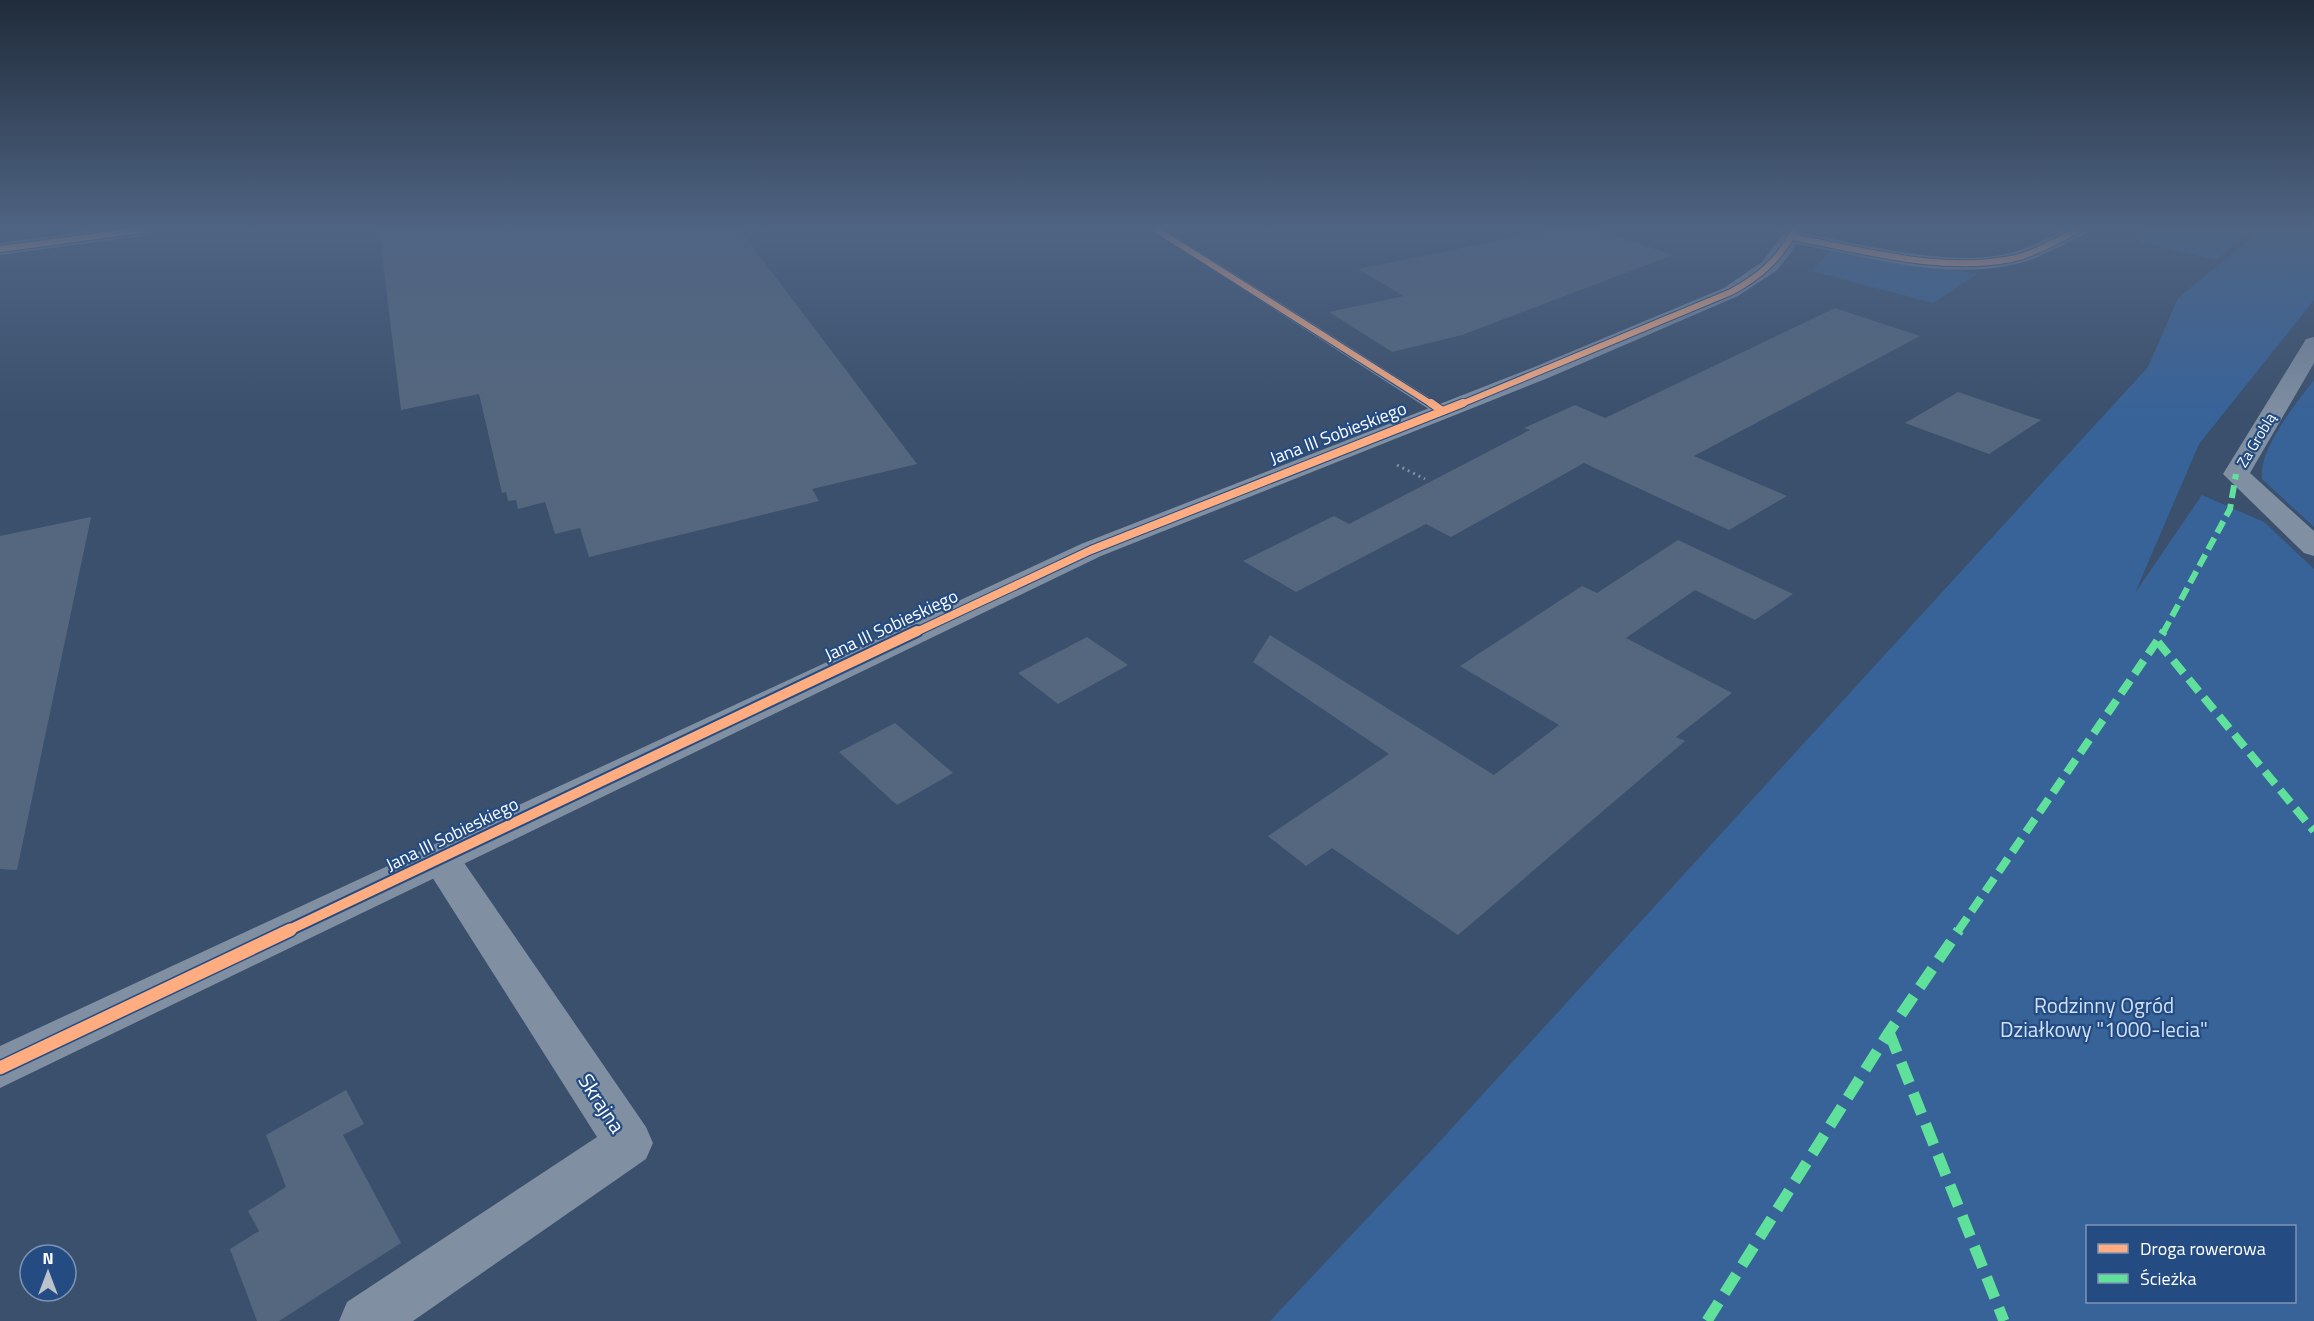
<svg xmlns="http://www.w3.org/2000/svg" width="2314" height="1321" viewBox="0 0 2314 1321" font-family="'Titillium Web',sans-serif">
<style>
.green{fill:#386399;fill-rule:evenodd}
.building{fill:#55677e}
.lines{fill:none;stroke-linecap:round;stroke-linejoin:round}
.path{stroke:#808fa2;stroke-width:3;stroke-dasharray:2 4;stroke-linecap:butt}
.service{fill:#808fa2;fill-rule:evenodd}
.minor{fill:#808fa2;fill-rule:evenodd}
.tertiary{fill:#808fa2;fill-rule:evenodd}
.quiet-far2{stroke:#60e19b;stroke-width:6;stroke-dasharray:13 6;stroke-linecap:butt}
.quiet-far1{stroke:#60e19b;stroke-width:8;stroke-dasharray:16 8;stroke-linecap:butt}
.quiet{stroke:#60e19b;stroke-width:11;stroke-dasharray:22 11;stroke-linecap:butt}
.cycleway-far3-casing{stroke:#244c82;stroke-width:8}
.cycleway-far2-casing{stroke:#244c82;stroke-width:10}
.cycleway-far1-casing{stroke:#244c82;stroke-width:14}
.cycleway-casing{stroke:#244c82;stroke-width:16}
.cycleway-far3{stroke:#ffac80;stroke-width:6}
.cycleway-far2{stroke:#ffac80;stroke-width:8}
.cycleway-far1{stroke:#ffac80;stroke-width:10}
.cycleway{stroke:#ffac80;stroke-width:13}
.labels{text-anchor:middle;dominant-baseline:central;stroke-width:4.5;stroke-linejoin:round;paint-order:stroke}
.far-street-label{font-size:15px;fill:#fff;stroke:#244c82}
.street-label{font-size:18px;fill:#fff;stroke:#244c82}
.near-park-label{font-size:21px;fill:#cfe1f6;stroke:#244c82}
.near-street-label{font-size:21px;fill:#fff;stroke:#244c82}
</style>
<rect width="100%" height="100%" fill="#3a506c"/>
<path class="green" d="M 2154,230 L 2253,230 L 2216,260 L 2137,242 Z
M 2261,230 L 2314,230 L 2314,300 L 2199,444 L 2135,593 L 2202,495 L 2264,522 L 2314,569 L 2314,1321 L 1270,1321 L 1430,1152 L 2148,367 L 2178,298 ZM 2088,1226 L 2294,1226 L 2294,1302 L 2088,1302 Z
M 1830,250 L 1978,274 L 1933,303 L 1812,271 Z
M 2314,380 L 2314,527 L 2262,479 C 2258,450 2296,403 2314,380 Z"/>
<path class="building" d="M 379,230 L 740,230 L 917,464 L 812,489 L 819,501 L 589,557 L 580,528 L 555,534 L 545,502 L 518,509 L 516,500 L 508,501 L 506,492 L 502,493 L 479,394 L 401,410 Z
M 1551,230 L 1597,230 L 1673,255 L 1462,335 L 1392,352 L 1329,312 L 1404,296 L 1358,269 Z
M 1835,308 L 1920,336 L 1694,456 L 1787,496 L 1729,530 L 1584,463 L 1451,537 L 1426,524 L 1296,592 L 1243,561 L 1334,516 L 1349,524 L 1530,430 L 1524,428 L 1575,405 L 1605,418 Z
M 1958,392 L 2041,420 L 1989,454 L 1905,423 Z
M 91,517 L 17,870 L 0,869 L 0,536 Z
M 1678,540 L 1793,594 L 1755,620 L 1695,590 L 1626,638 L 1732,693 L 1676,737 L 1685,741 L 1458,935 L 1332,848 L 1306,866 L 1268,836 L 1389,754 L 1253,662 L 1270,635 L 1494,775 L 1559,725 L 1460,666 L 1582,586 L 1597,593 Z
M 1087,637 L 1128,665 L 1058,704 L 1018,673 Z
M 895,723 L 953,773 L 897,805 L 839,752 Z
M 346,1090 L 364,1124 L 343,1135 L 401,1243 L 279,1321 L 257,1321 L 230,1249 L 259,1231 L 248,1211 L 286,1187 L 266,1135 Z"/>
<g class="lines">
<path class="path" d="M 1397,465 L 1425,479"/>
<path class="service" d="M 1151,230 L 1165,230 L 1449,410 L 1447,413 L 1435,413 Z"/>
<path class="minor" d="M 101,230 L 151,230 L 142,236 L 0,255 L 0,243 Z
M 2064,230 L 2088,230 L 2086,234 C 2066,243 2048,254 2027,261 C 1952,284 1867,256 1792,243 L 1783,237 L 1792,231 C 1855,242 1952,270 2014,252 C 2031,247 2048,238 2064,230 Z
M 2314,337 L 2314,363 L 2250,473 L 2314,531 L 2314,556 L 2304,553 L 2223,474 L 2303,344 L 2306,339 Z
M 440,843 L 454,848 L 646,1127 L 653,1143 L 646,1159 L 413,1321 L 339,1321 L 347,1302 L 597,1137 L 420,858 L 426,848 Z"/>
<path class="tertiary" d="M 1786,230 L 1804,230 L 1790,254 L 1776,271 L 1738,296 L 1548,378 L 1101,556 L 0,1088 L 0,1046 L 1081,544 L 1532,368 L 1724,288 L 1762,262 Z"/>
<path class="quiet-far2" d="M 2163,633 L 2230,509 L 2236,474"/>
<path class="quiet-far1" d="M 2158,642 L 2314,831
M 1958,931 L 2164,631"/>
<path class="quiet" d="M 1889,1032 L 2004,1321
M 1707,1321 L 1889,1032 L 1959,930"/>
<g class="cycleway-far3-casing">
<path id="cycleway-far3" d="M 1157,230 L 1433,405
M 1792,237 C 1863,250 1939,273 2011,259 C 2035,254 2057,240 2079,230
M 0,249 L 142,230
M 1459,405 L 1731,292 C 1759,277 1780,259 1795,230"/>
</g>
<g class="cycleway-far2-casing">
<path id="cycleway-far2" d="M 1431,403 L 1441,410
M 914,633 L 1091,550 L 1463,403"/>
</g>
<g class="cycleway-far1-casing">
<path id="cycleway-far1" d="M 287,931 L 917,631"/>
</g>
<g class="cycleway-casing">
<path id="cycleway" d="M 0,1068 L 290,930"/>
</g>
<use href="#cycleway-far3" class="cycleway-far3"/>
<use href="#cycleway-far2" class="cycleway-far2"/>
<use href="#cycleway-far1" class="cycleway-far1"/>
<use href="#cycleway" class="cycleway"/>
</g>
<linearGradient id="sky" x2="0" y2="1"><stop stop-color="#202c3b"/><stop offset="0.55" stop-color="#4f6483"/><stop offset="1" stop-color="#4f6483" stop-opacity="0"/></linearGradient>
<rect width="2314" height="415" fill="url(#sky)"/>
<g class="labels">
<g class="far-street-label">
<text transform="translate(2256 440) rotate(-59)">Za Groblą</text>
</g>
<g class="street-label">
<text transform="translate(1338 433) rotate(-21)">Jana III Sobieskiego</text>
<text transform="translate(891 625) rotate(-25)">Jana III Sobieskiego</text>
<text transform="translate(452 834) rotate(-26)">Jana III Sobieskiego</text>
</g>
<g class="near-park-label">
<text x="2104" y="1005">Rodzinny Ogród<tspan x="2104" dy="24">Działkowy "1000-lecia"</tspan></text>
</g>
<g class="near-street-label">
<text transform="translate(602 1103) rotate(57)">Skrajna</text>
</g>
</g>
<rect x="2086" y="1225" width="210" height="78" fill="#244c82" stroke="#7c94b4" stroke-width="1.5"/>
<rect x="2098" y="1244" width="30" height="9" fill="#ffac80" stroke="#7c94b4" stroke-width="1.5"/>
<text x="2140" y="1255" font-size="18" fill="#ffffff">Droga rowerowa</text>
<rect x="2098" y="1274" width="30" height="9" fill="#60e19b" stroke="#7c94b4" stroke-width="1.5"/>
<text x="2140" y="1285" font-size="18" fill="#ffffff">Ścieżka</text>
<g transform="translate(48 1273)"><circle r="28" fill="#244c82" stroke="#7c94b4" stroke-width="1.5"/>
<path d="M0-4.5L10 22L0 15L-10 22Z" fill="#bac2cc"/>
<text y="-9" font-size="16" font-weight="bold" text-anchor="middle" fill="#ffffff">N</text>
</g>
</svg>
